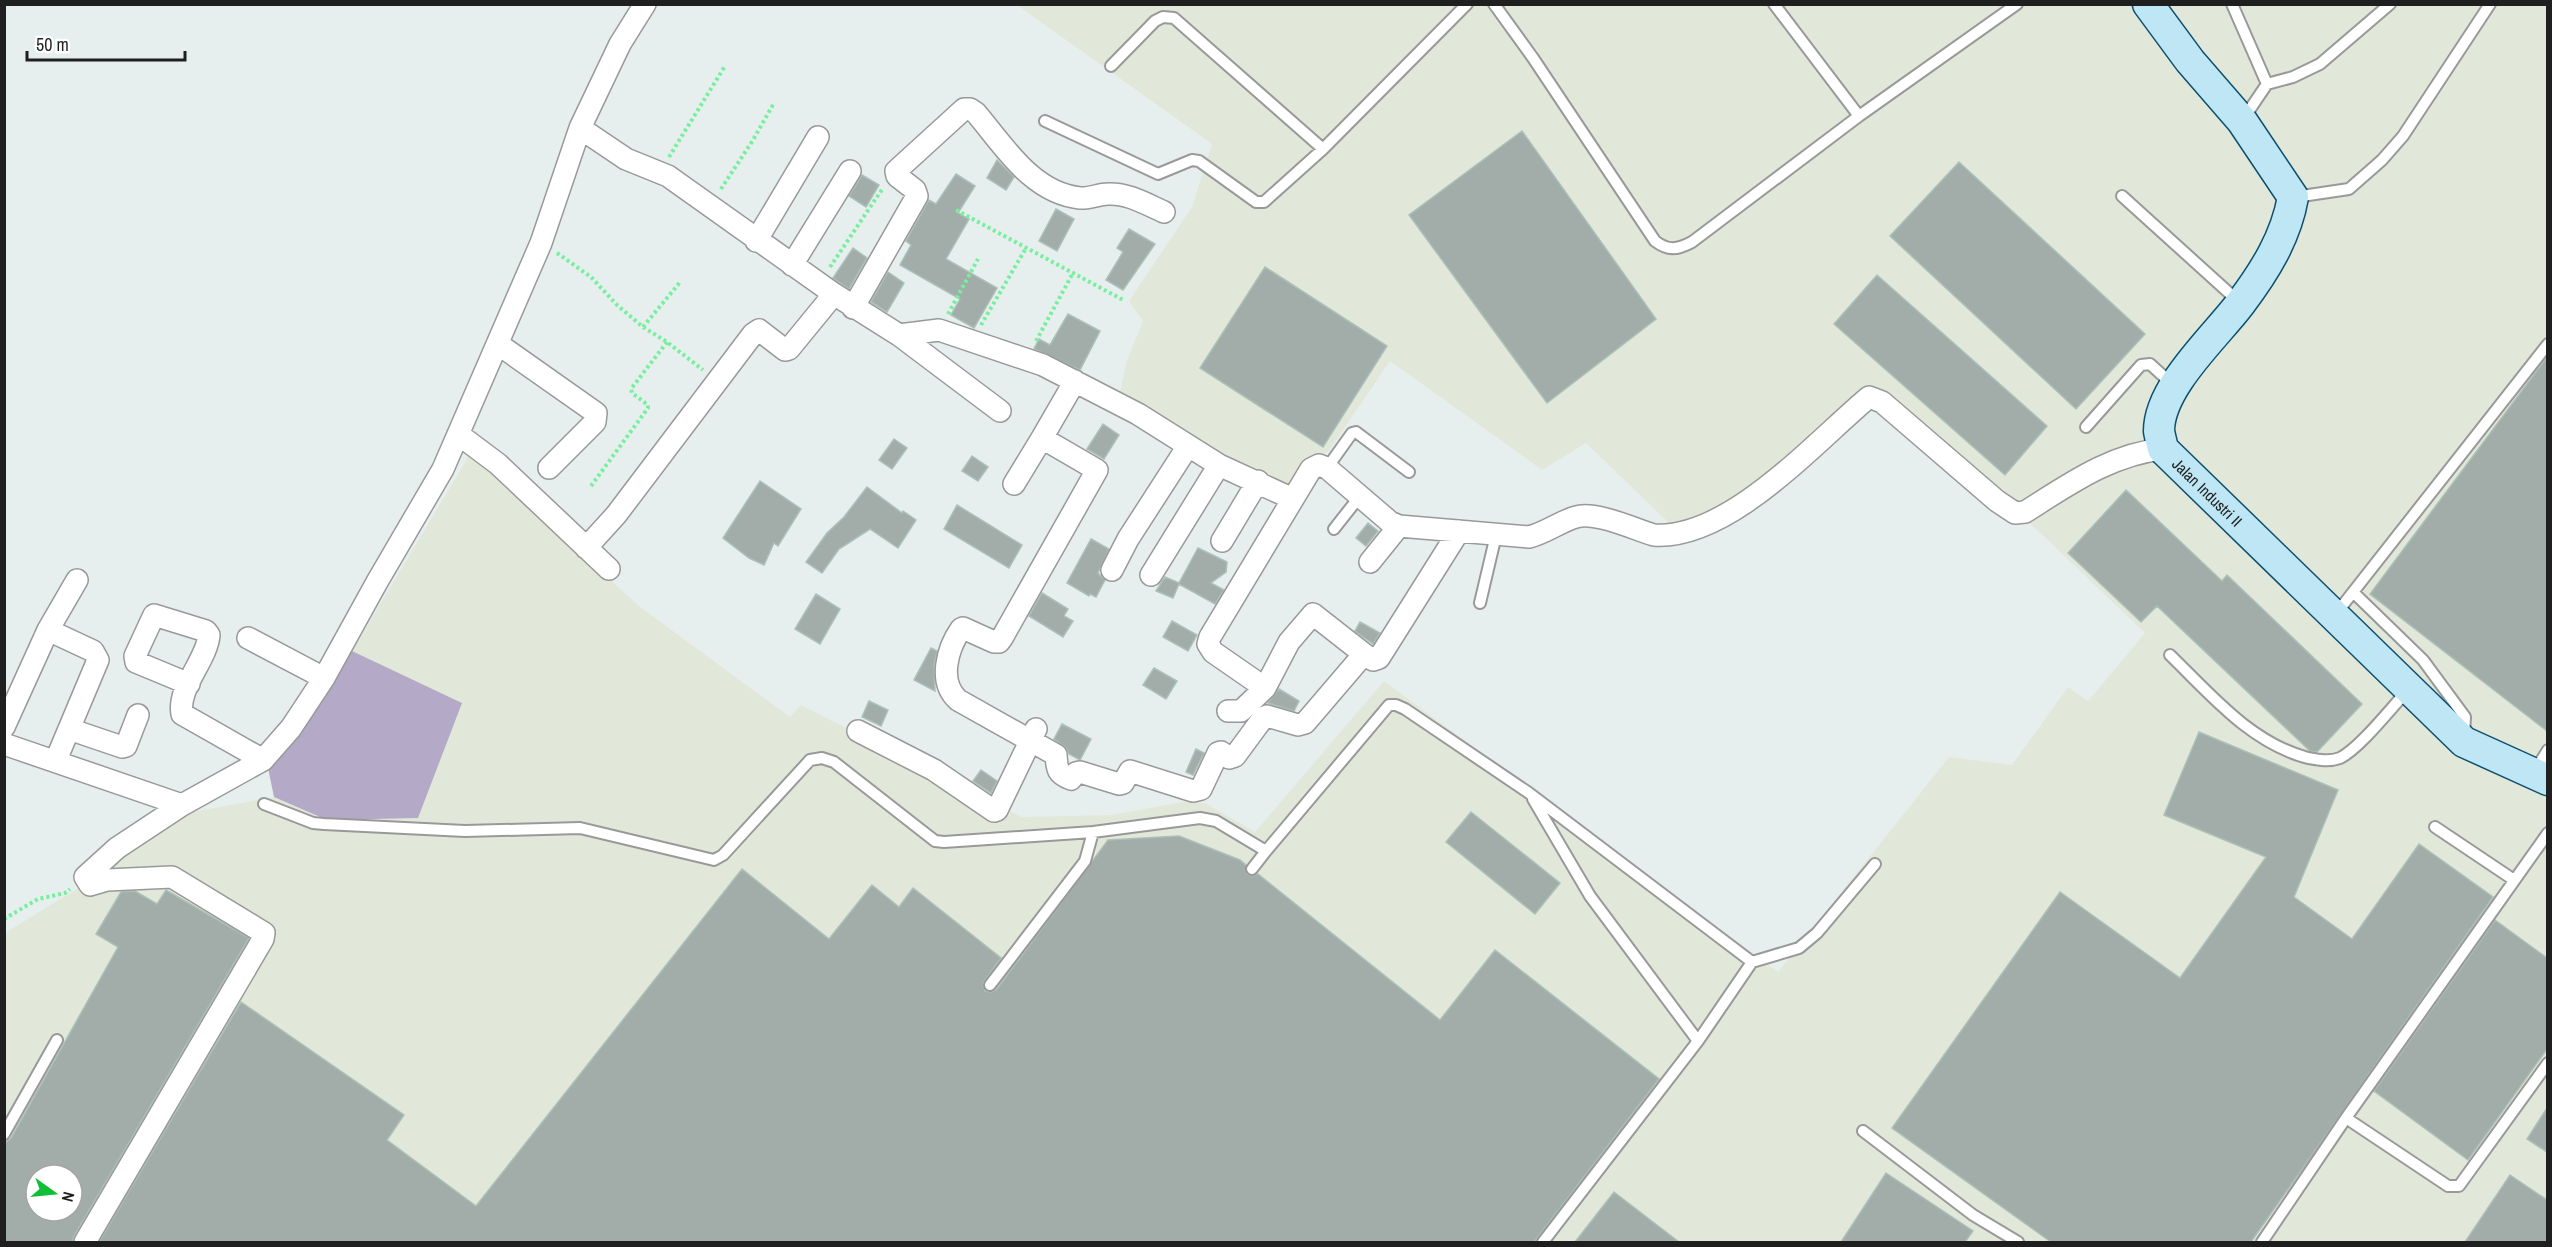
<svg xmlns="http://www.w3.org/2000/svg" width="2552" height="1247" viewBox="0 0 2552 1247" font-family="'Archivo Narrow',sans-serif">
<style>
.industrial{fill:#e2e8d9;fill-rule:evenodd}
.cemetery{fill:#b4a9c6}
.building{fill:#a2ada9;stroke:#aac0b8;stroke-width:1.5;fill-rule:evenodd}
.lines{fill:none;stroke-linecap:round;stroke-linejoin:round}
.service-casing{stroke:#999;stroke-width:14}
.minor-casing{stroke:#999;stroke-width:24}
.secondary-casing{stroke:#0d4f6f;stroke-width:33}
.path{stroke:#77ef9e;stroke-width:4;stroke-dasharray:3 3;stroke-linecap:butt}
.service{stroke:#fff;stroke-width:10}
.minor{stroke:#fff;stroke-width:21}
.secondary{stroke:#bee6f5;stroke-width:30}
.labels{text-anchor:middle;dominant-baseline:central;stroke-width:4.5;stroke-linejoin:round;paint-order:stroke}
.street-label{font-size:16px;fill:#1f1f1f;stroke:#fff}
</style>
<rect width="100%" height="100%" fill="#e6efee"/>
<path class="industrial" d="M 1017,5 L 2547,5 L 2547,1242 L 5,1242 L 5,933 L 96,877 L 176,815 L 274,797 L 327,820 L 462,703 L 352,651 L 470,454 L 530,506 L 639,606 L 790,717 L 801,705 L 1022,817 L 1112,815 L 1182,802 L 1205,803 L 1255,832 L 1384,681 L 1778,972 L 1949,757 L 2012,765 L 2068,687 L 2088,701 L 2145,633 L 2034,527 L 1872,385 L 1743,498 L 1716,514 L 1671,525 L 1586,443 L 1542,470 L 1390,361 L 1328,452 L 1306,464 L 1293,491 L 1225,461 L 1119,397 L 1127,360 L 1143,321 L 1129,301 L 1192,207 L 1212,144 ZM 36,1175 L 72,1175 L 72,1211 L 36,1211 Z"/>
<path class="cemetery" d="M 352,651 L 462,703 L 418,818 L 327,820 L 274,797 L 267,763 Z"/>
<path class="building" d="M 1522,131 L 1656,319 L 1547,403 L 1409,215 Z
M 997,160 L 1014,177 L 1006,190 L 987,178 Z
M 1959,162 L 2145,334 L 2076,409 L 1890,236 Z
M 956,174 L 975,186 L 958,213 L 969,219 L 946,259 L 997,288 L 974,328 L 951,315 L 960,299 L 900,265 L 911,245 L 906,241 L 929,200 L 936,204 Z
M 862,175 L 879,185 L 866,207 L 849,196 Z
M 1056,209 L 1074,219 L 1057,251 L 1039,241 Z
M 1129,229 L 1155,244 L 1123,290 L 1106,280 L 1123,252 L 1117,248 Z
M 853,248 L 867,258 L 849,289 L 833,278 Z
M 1265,267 L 1387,346 L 1323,447 L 1200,368 Z
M 888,272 L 904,283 L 887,312 L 871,302 Z
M 1877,275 L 2047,426 L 2005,475 L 1834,324 Z
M 1068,314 L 1100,331 L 1080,370 L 1034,349 L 1039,339 L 1050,345 Z
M 2547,357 L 2547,731 L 2370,594 Z
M 1103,424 L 1119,435 L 1104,459 L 1087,449 Z
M 894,439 L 907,448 L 892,469 L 879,460 Z
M 972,456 L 988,467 L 978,481 L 962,471 Z
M 760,481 L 801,509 L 778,546 L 774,543 L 764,565 L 749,558 L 723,538 Z
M 867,487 L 902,513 L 903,511 L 916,520 L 898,548 L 870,529 L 839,549 L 822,573 L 806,562 L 827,533 L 844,517 Z
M 2126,490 L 2222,581 L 2227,575 L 2362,704 L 2317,752 L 2310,751 L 2157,606 L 2141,622 L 2068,553 Z
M 957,505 L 1022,545 L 1009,568 L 944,529 Z
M 1368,523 L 1378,531 L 1366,546 L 1356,538 Z
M 1091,539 L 1109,549 L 1098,573 L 1105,580 L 1096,597 L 1090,594 L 1089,596 L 1067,583 Z
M 1198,548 L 1227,562 L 1226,572 L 1211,583 L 1224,590 L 1215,604 L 1179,584 L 1173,598 L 1156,591 L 1165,577 L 1179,583 Z
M 1042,593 L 1068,609 L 1064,616 L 1073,621 L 1063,637 L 1029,616 Z
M 816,594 L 840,609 L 820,644 L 795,629 Z
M 1172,621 L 1197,635 L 1188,651 L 1163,637 Z
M 1360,622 L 1380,633 L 1373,644 L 1355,631 Z
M 931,648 L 937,651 L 934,665 L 935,691 L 914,680 Z
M 1154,668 L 1177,681 L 1166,699 L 1143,685 Z
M 1279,689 L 1299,701 L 1294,711 L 1268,703 Z
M 869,701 L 888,710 L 881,726 L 862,717 Z
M 1062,724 L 1091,739 L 1080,760 L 1069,754 L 1066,748 L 1054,739 Z
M 2199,732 L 2338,790 L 2294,897 L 2352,939 L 2419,844 L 2493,897 L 2251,1242 L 2051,1242 L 1892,1128 L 2060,892 L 2180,978 L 2266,857 L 2164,815 Z
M 1196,749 L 1204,753 L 1193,775 L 1186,772 Z
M 981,770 L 997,781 L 991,793 L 973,781 Z
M 1471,812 L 1560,883 L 1535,914 L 1446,842 Z
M 1179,836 L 1240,860 L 1246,865 L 1247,874 L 1252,876 L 1258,874 L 1440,1020 L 1495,950 L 1659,1079 L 1534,1242 L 99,1242 L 241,1002 L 404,1115 L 387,1140 L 476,1206 L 742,869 L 829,939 L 872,885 L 899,907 L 913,888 L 1001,958 L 983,983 L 985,991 L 990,992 L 996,990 L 1108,840 Z
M 166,890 L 249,938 L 74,1236 L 72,1242 L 4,1242 L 4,1144 L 11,1138 L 118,947 L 96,934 L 121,892 L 135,891 L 157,904 ZM 36,1175 L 72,1175 L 72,1211 L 36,1211 Z
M 2495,920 L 2547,958 L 2547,1049 L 2468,1160 L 2374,1091 Z
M 2547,1108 L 2547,1152 L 2527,1139 Z
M 1886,1173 L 1973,1231 L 1965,1242 L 1841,1242 Z
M 2510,1175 L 2547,1200 L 2547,1242 L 2465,1242 Z
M 1614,1192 L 1679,1242 L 1575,1242 Z"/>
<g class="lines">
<g class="service-casing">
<path id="service" d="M 1494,4 L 1533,58 L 1655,241 C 1668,251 1677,250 1692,242 L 1859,116 L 1774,4
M 2232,4 L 2267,84 L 2244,118
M 1111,66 L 1155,21 L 1163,17 L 1174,18 L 1323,149
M 2267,84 L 2293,77 L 2320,64 L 2390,4
M 1859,116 L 2017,4
M 1045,121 L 1158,174 L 1192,160 L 1199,161 L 1256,202 L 1264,202 L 1323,149 L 1467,4
M 2122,196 L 2238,301
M 2295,197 L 2349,189 L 2382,160 L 2403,136 L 2490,4
M 2086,427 L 2141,365 L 2150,364 L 2172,384
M 1327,468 L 1352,433 L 1356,432 L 1409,472
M 1334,529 L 1360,496
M 2354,593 L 2423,660 L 2465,717 L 2464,736
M 1480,603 L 1496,535
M 2335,615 L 2548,344
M 2170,655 C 2212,696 2251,743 2308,758 C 2319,760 2329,762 2340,758 C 2360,748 2391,708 2408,690
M 2534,772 L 2548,750
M 1533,799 L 1590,896 L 1698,1041
M 264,804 L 313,823 L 324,824 L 465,831 L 580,828 L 714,860 L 723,855 L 810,760 L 822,758 L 834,762 L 935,841 L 944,842 L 1093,832 L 1200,818 L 1216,821 L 1266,851 L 1389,705 L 1396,705 L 1405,709 L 1529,793 L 1752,962
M 2435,827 L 2514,880
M 1252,869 L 1266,851
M 990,985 L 1085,861 L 1093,832
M 2346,1118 L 2448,1186 L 2459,1186 L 2548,1063
M 1863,1131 L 1973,1215 L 2018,1242
M 4,1134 L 57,1040
M 1543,1242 L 1698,1041 L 1752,962 L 1799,948 L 1817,933 L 1875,864
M 2262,1242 L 2346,1118 L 2548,833"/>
</g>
<g class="minor-casing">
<path id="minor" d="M 580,128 L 626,159 L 668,176 L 834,294 L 899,335 L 939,330 L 1043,365 L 1138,414 L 1219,465 L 1293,499
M 756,241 L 818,137
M 792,265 L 850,171
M 853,308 L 917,196 L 915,190 L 897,176 L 896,171 L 964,109 L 970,109 L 976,113 C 1004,146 1032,193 1080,198 C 1089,199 1099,194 1108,194 C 1128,193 1146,204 1164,212
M 899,335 L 1000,411
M 498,344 L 596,413 L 595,422 L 549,468
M 1075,381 L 1042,438 L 1097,470 L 1002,638 L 999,642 L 994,642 L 963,628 L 961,629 C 947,649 938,682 958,700 L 1056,755 C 1057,769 1057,774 1071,779 L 1076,773 L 1080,772 L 1119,784 L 1123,783 L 1130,771 L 1193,791 L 1201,789 L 1218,753 L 1221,752 L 1229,758 L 1235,756 L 1263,718 L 1267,716 L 1298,725 L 1305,723 L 1364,654 L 1373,660 L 1379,658 L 1459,531
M 458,434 L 498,464 L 609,569
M 1014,484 L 1042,438
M 1222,541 L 1258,481
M 586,548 L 616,515 L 753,334 L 759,330 L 785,350 L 789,349 L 834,294
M 1370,562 L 1399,526
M 1112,570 L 1128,539 L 1188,446
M 1151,575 L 1219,465
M 48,630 L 93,651 L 98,660 L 56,760
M 248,638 L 324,678
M 189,684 L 136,662 L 135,656 L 154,615 L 206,631 L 209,635 C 207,660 177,688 182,714 L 263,760
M 1265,688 L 1213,652 L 1208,644 L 1210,637 L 1311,469 L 1319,465 L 1327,468 L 1390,522 L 1399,526 L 1529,537 C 1546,533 1559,522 1576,517 C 1595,511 1634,529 1654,535 C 1729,540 1815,442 1869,397 L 1882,402 L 1997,501 L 2015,513 L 2025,512 C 2068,485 2111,454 2163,449
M 1228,711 L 1241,711 L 1265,688 L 1289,642 L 1313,614 L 1364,654
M 4,727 L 48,630 L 77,580
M 69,729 L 122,747 L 126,746 L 138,715
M 858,731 L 934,770 L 994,811 L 997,810 L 1036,729
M 4,744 L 182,805
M 85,1242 L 263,939 L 264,933 L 172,877 L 107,880 L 90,885 L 85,877 L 117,848 L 182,805 L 263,760 L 291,728 L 324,678 L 377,582 L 443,469 L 541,243 L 580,128 L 620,44 L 645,4"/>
</g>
<g class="secondary-casing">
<g id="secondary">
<path id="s1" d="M 2148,4 L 2190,61 L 2242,121 L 2293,197 C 2286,237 2265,271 2240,304 C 2215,337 2159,387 2159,431 C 2160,437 2162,444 2163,449 L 2464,742 L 2548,780"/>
</g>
</g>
<path class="path" d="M 669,157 L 725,66
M 721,189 L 753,140 L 774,103
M 956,210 L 1125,301
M 557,253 L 591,277 L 617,305 L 643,327 L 667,342 L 703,370
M 830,267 L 883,188
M 948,314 L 978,259
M 981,325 L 1026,248
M 643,327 L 681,281
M 1036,341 L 1073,273
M 591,486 L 648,408 L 648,405 L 632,393 L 631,389 L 667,342
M 4,919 L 38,899 L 65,893 L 70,889"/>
<use href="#service" class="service"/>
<use href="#minor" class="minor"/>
<use href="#secondary" class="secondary"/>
</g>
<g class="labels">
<g class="street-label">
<text stroke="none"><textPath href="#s1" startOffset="596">Jalan Industri II</textPath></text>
</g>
</g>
<rect width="2552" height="1247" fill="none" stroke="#1f1f1f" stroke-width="12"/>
<g transform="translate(54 1193) rotate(105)"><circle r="28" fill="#ffffff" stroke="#a5a5a5" stroke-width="1.5"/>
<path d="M0-4.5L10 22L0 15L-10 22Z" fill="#10bf36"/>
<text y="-9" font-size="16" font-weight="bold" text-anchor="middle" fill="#1f1f1f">N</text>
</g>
<path d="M27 51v9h158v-9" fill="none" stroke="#1f1f1f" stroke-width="3"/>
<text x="36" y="51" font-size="18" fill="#1f1f1f" stroke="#ffffff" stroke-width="4.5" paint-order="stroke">50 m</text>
</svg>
